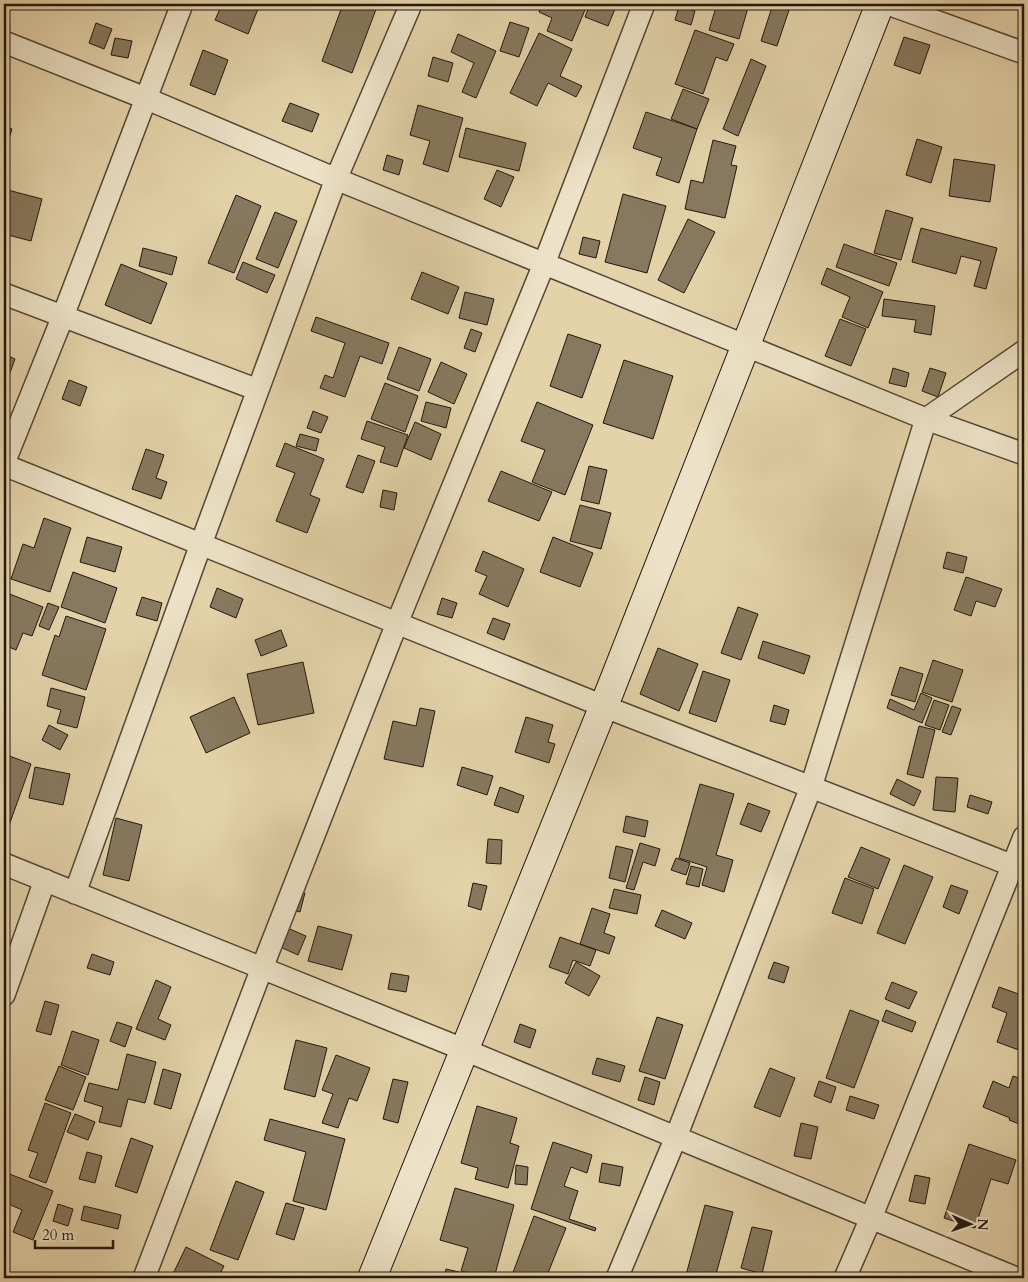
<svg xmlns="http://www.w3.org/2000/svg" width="1028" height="1282" viewBox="0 0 1028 1282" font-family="Cardo,serif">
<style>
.building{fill:#87795f;stroke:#22170f}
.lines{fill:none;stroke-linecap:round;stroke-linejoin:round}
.street-casing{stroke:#524636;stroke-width:24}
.secondary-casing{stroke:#22170f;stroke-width:30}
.street{stroke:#ede2c7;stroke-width:21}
.secondary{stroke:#ede2c7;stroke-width:28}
</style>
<rect width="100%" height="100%" fill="#e4d3a9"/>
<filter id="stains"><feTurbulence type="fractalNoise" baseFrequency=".004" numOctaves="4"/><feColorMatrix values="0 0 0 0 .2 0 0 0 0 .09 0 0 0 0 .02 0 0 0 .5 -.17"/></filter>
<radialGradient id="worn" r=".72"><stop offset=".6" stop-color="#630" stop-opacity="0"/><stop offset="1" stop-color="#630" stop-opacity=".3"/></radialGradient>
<path class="building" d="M 222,4 L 260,4 L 248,34 L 215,20 Z
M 343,4 L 378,4 L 352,73 L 322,61 Z
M 542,4 L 587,5 L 572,41 L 547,31 L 552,18 L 539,12 Z
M 590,4 L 617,4 L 608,26 L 585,17 Z
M 717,4 L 749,4 L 739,39 L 709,30 Z
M 773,4 L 791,4 L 777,46 L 761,41 Z
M 1019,4 L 1024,4 L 1024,10 L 1018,9 Z
M 679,6 L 695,11 L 691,25 L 675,20 Z
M 510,22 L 529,28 L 519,57 L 500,51 Z
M 96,23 L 112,29 L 104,49 L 89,43 Z
M 695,30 L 734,44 L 727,61 L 716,57 L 703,94 L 675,84 Z
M 539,33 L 572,49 L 560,76 L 582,86 L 576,97 L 548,83 L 537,106 L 510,93 Z
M 458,34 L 496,51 L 476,98 L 462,92 L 474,63 L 451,52 Z
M 904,37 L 930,45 L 920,74 L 894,65 Z
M 115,38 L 132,41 L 128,58 L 111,55 Z
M 203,50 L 228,60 L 215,95 L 190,85 Z
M 433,57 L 453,63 L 448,82 L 428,76 Z
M 751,59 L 766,66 L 738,136 L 723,129 Z
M 683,89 L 709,99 L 697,129 L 671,119 Z
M 290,103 L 319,114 L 312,132 L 282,121 Z
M 418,105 L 463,118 L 448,172 L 423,164 L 430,141 L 410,135 Z
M 1024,111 L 1024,133 L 1018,131 Z
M 646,112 L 697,129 L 679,183 L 656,175 L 662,158 L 633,148 Z
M 4,126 L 12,129 L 4,155 Z
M 466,128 L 526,143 L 519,171 L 459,157 Z
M 917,139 L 942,147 L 931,183 L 906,175 Z
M 713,140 L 736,146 L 731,165 L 737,166 L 725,218 L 685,209 L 691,180 L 703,183 Z
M 387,155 L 403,160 L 399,175 L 383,170 Z
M 954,159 L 995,165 L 990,202 L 949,196 Z
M 497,170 L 514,177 L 501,207 L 484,199 Z
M 4,189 L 42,199 L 31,241 L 4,234 Z
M 623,194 L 666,206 L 647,273 L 605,262 Z
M 236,195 L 261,206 L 234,273 L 208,263 Z
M 886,210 L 913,218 L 901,260 L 874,253 Z
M 275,212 L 297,221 L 278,268 L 256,259 Z
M 688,219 L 715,232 L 684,293 L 658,280 Z
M 921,228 L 997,248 L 986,289 L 974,286 L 981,261 L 961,256 L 956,274 L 912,262 Z
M 583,237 L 600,241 L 596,258 L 579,254 Z
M 844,244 L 897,263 L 889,286 L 836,267 Z
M 143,248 L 177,257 L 172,275 L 139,266 Z
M 243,262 L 275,275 L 267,293 L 236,279 Z
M 121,264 L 167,283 L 151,324 L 105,305 Z
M 827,268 L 883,292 L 868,328 L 842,317 L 850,297 L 821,284 Z
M 422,272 L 459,287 L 448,314 L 411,299 Z
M 465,292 L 494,299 L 487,325 L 459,318 Z
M 884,299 L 935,306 L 931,335 L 914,332 L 916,320 L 882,316 Z
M 316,317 L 389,343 L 382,364 L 360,356 L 345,397 L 320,388 L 325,375 L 333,378 L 345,343 L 311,331 Z
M 840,319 L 866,329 L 851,366 L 825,356 Z
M 471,329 L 482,333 L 475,352 L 464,348 Z
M 568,334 L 601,345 L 582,398 L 550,386 Z
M 399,347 L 431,359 L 419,391 L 387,379 Z
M 4,354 L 15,359 L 4,389 Z
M 624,360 L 673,376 L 653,439 L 603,423 Z
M 441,362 L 467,374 L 454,404 L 428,392 Z
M 893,368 L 909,373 L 906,387 L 889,383 Z
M 930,368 L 946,373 L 938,397 L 922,391 Z
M 69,380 L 87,387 L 80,406 L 62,399 Z
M 385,383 L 418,396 L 405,432 L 371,419 Z
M 426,402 L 451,408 L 446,428 L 421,421 Z
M 537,402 L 593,425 L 565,495 L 532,482 L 545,450 L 521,441 Z
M 313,411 L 328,417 L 321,433 L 307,428 Z
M 367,421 L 408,435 L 397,467 L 380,462 L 385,447 L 361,439 Z
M 415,422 L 441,434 L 431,460 L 404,448 Z
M 300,434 L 319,439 L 316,451 L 296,446 Z
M 285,443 L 324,459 L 310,495 L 320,499 L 307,533 L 276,521 L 295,473 L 276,466 Z
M 146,449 L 164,455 L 156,478 L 167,482 L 161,499 L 132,489 Z
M 358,455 L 375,461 L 363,493 L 346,487 Z
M 589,466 L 607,470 L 599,504 L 581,500 Z
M 501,471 L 552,492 L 539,521 L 488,501 Z
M 383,490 L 397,493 L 394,510 L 380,507 Z
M 580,505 L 611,513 L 601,549 L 570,541 Z
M 44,518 L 71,528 L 50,592 L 11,579 L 23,544 L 34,548 Z
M 87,537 L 122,547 L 115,572 L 80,562 Z
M 553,537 L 593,553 L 580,587 L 540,572 Z
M 483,551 L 524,569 L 508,607 L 479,594 L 487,576 L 475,571 Z
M 947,552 L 967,557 L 963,573 L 943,568 Z
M 73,572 L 117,588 L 105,623 L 61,607 Z
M 966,577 L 1002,589 L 995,607 L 976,601 L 971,616 L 954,610 Z
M 217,588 L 243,599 L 236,618 L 210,607 Z
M 7,593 L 43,607 L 32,636 L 23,633 L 16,650 L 4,645 L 4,602 Z
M 142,597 L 162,603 L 157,621 L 136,615 Z
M 442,598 L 457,603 L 452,618 L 437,614 Z
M 48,603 L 59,607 L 49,630 L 39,626 Z
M 738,607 L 758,614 L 741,660 L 721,653 Z
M 66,616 L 106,629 L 86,690 L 42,675 L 55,635 L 59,637 Z
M 493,618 L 510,624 L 504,640 L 487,633 Z
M 281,630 L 287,646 L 261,656 L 255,640 Z
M 763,641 L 810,656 L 804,674 L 758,658 Z
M 658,648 L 698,664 L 679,711 L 640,694 Z
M 933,660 L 963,670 L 952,702 L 922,692 Z
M 303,662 L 314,713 L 258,725 L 247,674 Z
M 900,667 L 923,674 L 915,702 L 891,695 Z
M 703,671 L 730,680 L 716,722 L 689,713 Z
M 51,688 L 85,697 L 77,728 L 57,723 L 61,710 L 47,706 Z
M 921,693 L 932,698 L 922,723 L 887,708 L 890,699 L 914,710 Z
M 234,697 L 250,733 L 206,753 L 190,717 Z
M 934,700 L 949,705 L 940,730 L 925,725 Z
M 774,705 L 789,710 L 785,725 L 770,721 Z
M 952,706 L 961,709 L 951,735 L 942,732 Z
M 420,708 L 435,711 L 423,767 L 384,759 L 393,721 L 416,726 Z
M 526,717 L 553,725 L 548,742 L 555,744 L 549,763 L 515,752 Z
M 49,725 L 68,735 L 60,750 L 42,740 Z
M 919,726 L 935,730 L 923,778 L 907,774 Z
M 4,754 L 31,764 L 7,831 L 4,830 Z
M 35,767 L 70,774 L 63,805 L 29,798 Z
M 462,767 L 493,776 L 487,795 L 457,785 Z
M 936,777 L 958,778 L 955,812 L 933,810 Z
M 897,779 L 921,791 L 914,806 L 890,794 Z
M 700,784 L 734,794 L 716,855 L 733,860 L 724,892 L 702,885 L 707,867 L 679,858 Z
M 500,787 L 524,796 L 518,813 L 494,805 Z
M 970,795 L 992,802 L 988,814 L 967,807 Z
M 748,803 L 770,811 L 761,832 L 740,824 Z
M 626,816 L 648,821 L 645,837 L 623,832 Z
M 116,818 L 142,825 L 129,881 L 103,875 Z
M 488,839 L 502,840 L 501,864 L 486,863 Z
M 640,843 L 660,849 L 655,866 L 643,862 L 634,890 L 626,888 Z
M 616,846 L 633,850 L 625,882 L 609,878 Z
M 861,847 L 890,859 L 878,889 L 848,877 Z
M 676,858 L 690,863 L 686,875 L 671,870 Z
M 904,865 L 933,877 L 905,944 L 877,933 Z
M 691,866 L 703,869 L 699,887 L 686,884 Z
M 845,878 L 874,889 L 862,924 L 832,913 Z
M 473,883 L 487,886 L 481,910 L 468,906 Z
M 951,885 L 968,891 L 959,914 L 943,907 Z
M 289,888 L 305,893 L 300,912 L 283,907 Z
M 614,889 L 641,895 L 637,914 L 609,908 Z
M 592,908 L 610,914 L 604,933 L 615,937 L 609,954 L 580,944 Z
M 662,910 L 692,923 L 685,939 L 655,926 Z
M 276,923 L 306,936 L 298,955 L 267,941 Z
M 318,926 L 352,935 L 342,970 L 308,961 Z
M 560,937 L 596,950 L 590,966 L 573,960 L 568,974 L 549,967 Z
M 92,954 L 114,962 L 110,975 L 87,968 Z
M 576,962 L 600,976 L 589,996 L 565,983 Z
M 774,962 L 789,967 L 784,983 L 768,978 Z
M 391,973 L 409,976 L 406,992 L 388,989 Z
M 156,980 L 171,987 L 158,1019 L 171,1025 L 165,1040 L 136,1029 Z
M 892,982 L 917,992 L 909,1009 L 885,999 Z
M 999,987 L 1024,996 L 1024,1052 L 997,1042 L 1007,1013 L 992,1007 Z
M 45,1001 L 59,1005 L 51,1035 L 36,1031 Z
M 850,1010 L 879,1021 L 854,1088 L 826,1078 Z
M 886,1010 L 916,1022 L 912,1032 L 882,1021 Z
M 657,1017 L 683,1025 L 665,1079 L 639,1071 Z
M 117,1022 L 132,1027 L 125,1047 L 110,1041 Z
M 520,1024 L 536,1030 L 530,1048 L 514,1042 Z
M 72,1031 L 99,1040 L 88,1075 L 61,1065 Z
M 296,1040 L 327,1048 L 315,1097 L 284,1089 Z
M 127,1054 L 156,1062 L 145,1103 L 128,1099 L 121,1127 L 99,1122 L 103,1107 L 84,1101 L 89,1083 L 118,1090 Z
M 336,1055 L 370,1068 L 357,1101 L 349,1098 L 338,1128 L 322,1123 L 333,1094 L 322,1090 Z
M 597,1058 L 625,1066 L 620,1082 L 592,1074 Z
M 59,1066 L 86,1077 L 73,1110 L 45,1100 Z
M 770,1068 L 795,1078 L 780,1117 L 754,1107 Z
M 163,1069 L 181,1074 L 171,1109 L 154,1104 Z
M 1013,1076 L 1024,1080 L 1024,1118 L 1022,1125 L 1009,1120 L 1010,1118 L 983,1107 L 993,1081 L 1009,1088 Z
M 645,1077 L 660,1082 L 654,1105 L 638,1100 Z
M 393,1079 L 408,1082 L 398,1123 L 383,1119 Z
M 819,1081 L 836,1087 L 831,1103 L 814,1096 Z
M 850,1096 L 879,1105 L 874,1119 L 846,1110 Z
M 45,1103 L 71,1113 L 46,1183 L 29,1177 L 38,1153 L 28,1150 Z
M 477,1106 L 517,1118 L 510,1143 L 519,1146 L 508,1188 L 475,1179 L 478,1168 L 461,1163 Z
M 75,1114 L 95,1122 L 88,1140 L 67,1132 Z
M 270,1119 L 345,1139 L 326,1210 L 293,1201 L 306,1152 L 264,1140 Z
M 801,1123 L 818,1127 L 811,1159 L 794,1156 Z
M 131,1138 L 153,1146 L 137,1193 L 115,1186 Z
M 553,1142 L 592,1155 L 587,1173 L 571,1167 L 564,1186 L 578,1191 L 569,1219 L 596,1228 L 595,1231 L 531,1209 Z
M 969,1144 L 1016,1160 L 1008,1184 L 991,1179 L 975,1228 L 944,1218 Z
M 87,1152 L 102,1156 L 95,1183 L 79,1179 Z
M 602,1163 L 623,1167 L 620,1186 L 599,1182 Z
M 516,1165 L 528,1167 L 527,1185 L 515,1184 Z
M 7,1173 L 53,1191 L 33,1240 L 13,1232 L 22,1210 L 4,1202 L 4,1181 Z
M 915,1175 L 930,1178 L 925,1204 L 909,1201 Z
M 236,1181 L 264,1192 L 238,1260 L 210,1250 Z
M 455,1188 L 514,1205 L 494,1278 L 486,1278 L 461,1271 L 468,1248 L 440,1240 Z
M 286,1203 L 304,1208 L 294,1240 L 276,1234 Z
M 58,1204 L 73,1209 L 68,1226 L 53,1221 Z
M 705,1205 L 733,1212 L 715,1278 L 697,1278 L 686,1275 Z
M 84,1206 L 121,1215 L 118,1229 L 81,1220 Z
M 534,1216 L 566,1228 L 546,1278 L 511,1278 Z
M 752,1227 L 772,1231 L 762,1274 L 741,1268 Z
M 186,1247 L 224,1266 L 218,1278 L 171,1278 Z
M 1022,1249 L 1024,1249 L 1024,1268 L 1018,1267 Z
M 446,1269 L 480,1277 L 480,1278 L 444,1278 Z"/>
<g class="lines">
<g class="street-casing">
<path id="street" d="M 888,4 L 1024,53
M 4,42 L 145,98 L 336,179 L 926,419 L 1024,454
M 4,294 L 258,390
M 4,463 L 63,316 L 182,4
M 4,465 L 603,706 L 1024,870
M 4,864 L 465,1050 L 1016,1278
M 75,893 L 201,544 L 336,179 L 411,4
M 4,995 L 45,880
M 144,1278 L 262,968 L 397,623 L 544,264 L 644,4
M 617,1278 L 676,1137 L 811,787 L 926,419 L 1024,351
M 845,1278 L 871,1218 L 1024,837"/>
</g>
<g class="secondary-casing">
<path id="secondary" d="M 372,1278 L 611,688 L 880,4"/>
</g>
<use href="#street" class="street"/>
<use href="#secondary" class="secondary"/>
</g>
<rect width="1028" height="1282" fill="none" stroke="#e4d3a9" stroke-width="20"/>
<rect x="5" y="5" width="1018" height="1272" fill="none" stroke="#22170f" stroke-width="2.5"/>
<rect x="10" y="10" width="1008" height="1262" fill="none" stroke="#22170f"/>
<g transform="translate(970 1224) rotate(92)" stroke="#ede2c7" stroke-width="4" paint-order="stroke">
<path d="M0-4L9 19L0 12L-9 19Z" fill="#22170f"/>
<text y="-8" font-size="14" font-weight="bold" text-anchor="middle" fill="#22170f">N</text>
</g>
<path d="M35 1240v8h78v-8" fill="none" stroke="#22170f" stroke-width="2.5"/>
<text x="42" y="1240" font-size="15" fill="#22170f" stroke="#ede2c7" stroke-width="4" paint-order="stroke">20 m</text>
<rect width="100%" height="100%" filter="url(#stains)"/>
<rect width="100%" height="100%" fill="url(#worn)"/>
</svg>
